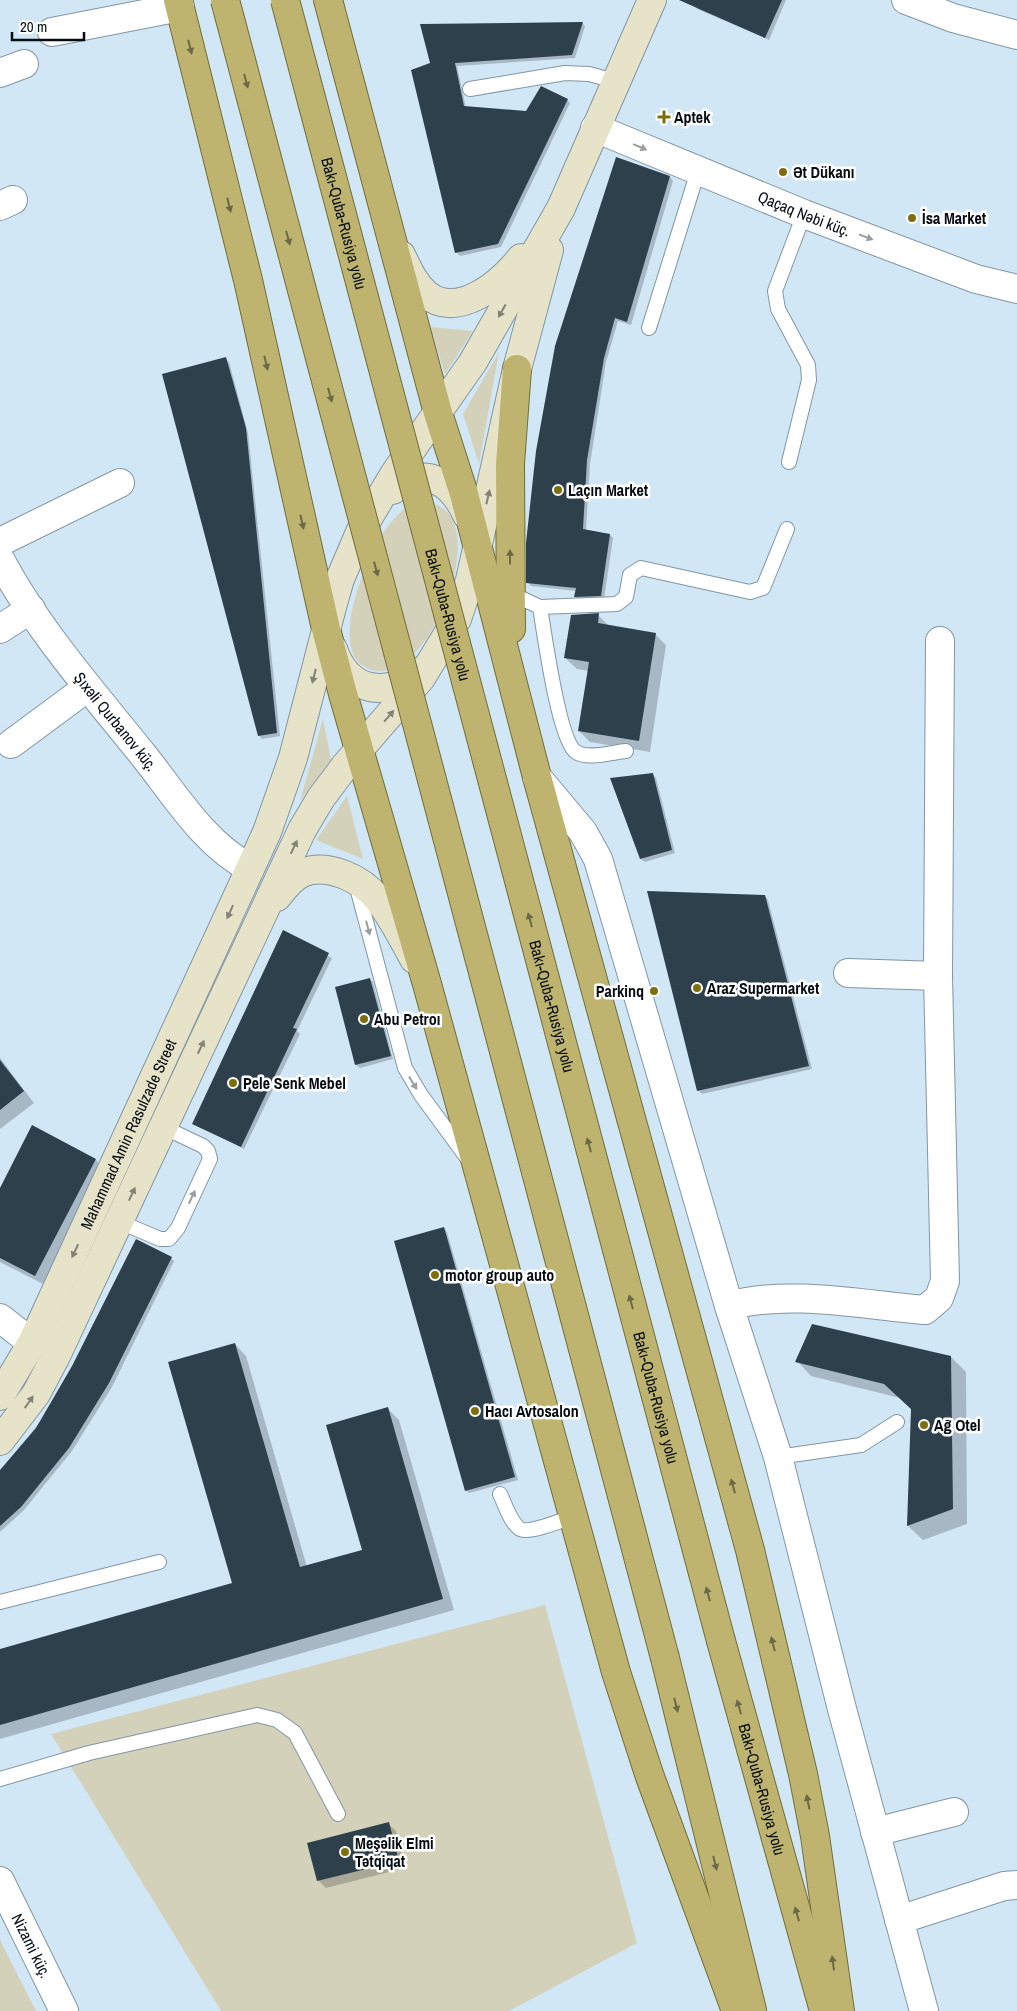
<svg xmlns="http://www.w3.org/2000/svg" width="1017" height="2011" viewBox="0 0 1017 2011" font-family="'Archivo Narrow',sans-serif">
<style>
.green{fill:#d4d1bb}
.shadow{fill:#0003}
.building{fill:#2e404c}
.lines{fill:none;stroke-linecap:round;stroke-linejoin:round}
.service-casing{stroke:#8296a4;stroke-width:16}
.minor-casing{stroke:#8296a4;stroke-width:30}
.tertiary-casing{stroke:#8296a4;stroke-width:30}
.secondary-casing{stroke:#8296a4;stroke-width:30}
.trunk-casing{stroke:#736d38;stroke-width:30}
.service{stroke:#fff;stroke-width:14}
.minor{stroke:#fff;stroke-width:28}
.tertiary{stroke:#fff;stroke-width:28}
.secondary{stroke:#e7e3c9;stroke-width:28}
.trunk{stroke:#beb470;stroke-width:28}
.trunk-bridge-casing{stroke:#736d38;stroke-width:30;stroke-linecap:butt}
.trunk-bridge{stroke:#beb470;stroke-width:28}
.oneway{fill:#6b6946}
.oneway2{fill:#9b9ea0}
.oneway3{fill:#828377}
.poi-dot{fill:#7d6f0e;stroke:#fff;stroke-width:2}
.labels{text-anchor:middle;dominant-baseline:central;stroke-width:5;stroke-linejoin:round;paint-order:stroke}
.poi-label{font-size:16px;font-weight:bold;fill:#060d12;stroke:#fff;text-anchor:start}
.street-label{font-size:16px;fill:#060d12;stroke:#fff}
</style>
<rect width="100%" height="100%" fill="#d1e7f6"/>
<path class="green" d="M 430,327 L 473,331 L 445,374 Z
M 499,352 L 479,464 L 463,414 Z
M 423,501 C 432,503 440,505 447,512 C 484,551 418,701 363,666 C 330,645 366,558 383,533 C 388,525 396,516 403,510 C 409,504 416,503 423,501 Z
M 323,719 L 331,759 L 300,801 Z
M 347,796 L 363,859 L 316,840 Z
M 545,1605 L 637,1943 L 509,2011 L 221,2011 L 51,1734 Z
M 0,1940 L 36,2011 L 0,2011 Z"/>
<path class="shadow" d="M 696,0 L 786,0 L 769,40 L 697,9 L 694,5 Z
M 582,23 L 585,26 L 575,58 L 457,66 L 466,108 L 527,112 L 567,100 L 570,103 L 501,247 L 460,256 L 456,252 L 413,71 Z
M 616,158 L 670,177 L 673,181 L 631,325 L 618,321 L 606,362 L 590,464 L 586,530 L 610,535 L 613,538 L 604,599 L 579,600 L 575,596 L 576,591 L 531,586 L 528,582 Z
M 225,359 L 229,362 L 248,433 L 280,736 L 262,739 L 259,735 Z
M 598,615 L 610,627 L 655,634 L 666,645 L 650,752 L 590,742 L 579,731 L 589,671 L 577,669 L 565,658 Z
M 652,774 L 656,778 L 675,853 L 645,862 L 641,859 Z
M 765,896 L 768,900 L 812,1069 L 702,1094 L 698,1090 Z
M 283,932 L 332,958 L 297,1031 L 300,1034 L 244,1149 L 194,1123 Z
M 369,979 L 373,982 L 393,1059 L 360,1068 L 356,1065 L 336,988 Z
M 0,1058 L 34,1103 L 0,1129 Z
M 96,1160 L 107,1171 L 47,1286 L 0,1262 L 0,1190 Z
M 444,1228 L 447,1232 L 518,1480 L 469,1493 L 466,1490 Z
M 171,1258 L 174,1261 L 112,1387 L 72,1451 L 24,1510 L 0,1532 L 0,1472 Z
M 235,1344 L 246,1356 L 307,1567 L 363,1551 L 388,1409 L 399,1420 L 454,1610 L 0,1739 L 0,1651 L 234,1584 Z
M 951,1357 L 966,1372 L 967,1524 L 923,1540 L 908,1526 L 912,1410 L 900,1398 L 811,1376 L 797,1361 Z
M 388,1824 L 396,1831 L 405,1868 L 326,1888 L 319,1881 L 309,1844 Z"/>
<path class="building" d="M 679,0 L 782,0 L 765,38 Z
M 583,22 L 572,55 L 455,63 L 464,106 L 526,111 L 541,86 L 568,99 L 498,244 L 455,253 L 411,70 L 430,63 L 420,24 Z
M 616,157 L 670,176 L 627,322 L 615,318 L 604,358 L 587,460 L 583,529 L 610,534 L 601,596 L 574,597 L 576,588 L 526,583 L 526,543 L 536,451 L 555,346 Z
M 226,357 L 246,428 L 277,733 L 258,736 L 162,374 Z
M 599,613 L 598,623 L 656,633 L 639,741 L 578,731 L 589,662 L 564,658 L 571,615 Z
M 653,773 L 672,850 L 640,859 L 610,778 Z
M 647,891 L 765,895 L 809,1066 L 697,1091 Z
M 283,930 L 329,953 L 293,1028 L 297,1029 L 241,1147 L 192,1124 Z
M 370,978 L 391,1056 L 355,1065 L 335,987 Z
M 0,1060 L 24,1091 L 0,1110 Z
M 32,1125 L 96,1159 L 35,1276 L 0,1258 L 0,1188 Z
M 444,1227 L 515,1477 L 465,1491 L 394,1241 Z
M 136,1239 L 172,1257 L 109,1383 L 69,1448 L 21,1507 L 0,1526 L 0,1470 L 36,1428 L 72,1366 Z
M 812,1324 L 951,1356 L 953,1509 L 907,1526 L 911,1409 L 884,1384 L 795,1362 Z
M 235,1343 L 300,1567 L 362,1550 L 326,1425 L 388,1407 L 443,1599 L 0,1725 L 0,1649 L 232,1583 L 168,1362 Z
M 389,1822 L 399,1861 L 317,1881 L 307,1843 Z"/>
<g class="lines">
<g class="service-casing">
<path id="service" d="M 470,89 L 565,73 L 589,74 L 615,81
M 649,328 L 698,171
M 789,462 L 809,380 L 808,365 L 778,309 L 775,291 L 804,214
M 510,593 L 540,607 L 617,604 L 626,597 L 630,575 L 641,568 L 750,592 L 763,588 L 787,529
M 540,607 C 544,632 559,741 576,752 C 588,760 613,752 626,751
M 356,884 L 405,1068 L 421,1095 L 468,1159
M 120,1222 L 160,1239 L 169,1239 L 178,1228 L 210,1159 L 208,1151 L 203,1146 L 163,1127
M 778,1457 L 861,1445 L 897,1422
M 500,1494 C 505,1504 510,1522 520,1529 C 529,1534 563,1520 574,1516
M 0,1602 L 159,1562
M 0,1779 L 89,1753 L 257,1715 L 277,1720 L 295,1733 L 338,1814"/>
</g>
<g class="minor-casing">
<g id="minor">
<path d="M 906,0 L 953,18 L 1017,35"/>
<path d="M 52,32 L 180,7"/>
<path d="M 0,73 L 24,64"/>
<path d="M 0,206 L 13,200"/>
<path d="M 0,542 L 120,483"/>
<path id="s1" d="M 0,559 C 36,628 95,695 144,756 C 175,795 205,845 250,868"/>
<path d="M 0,629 L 31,609"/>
<path d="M 11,744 L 88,687"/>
<path d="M 537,777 L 583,832 L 598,859 L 729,1306 L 778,1457 L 842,1709 L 924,2011"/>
<path d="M 848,973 L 938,976"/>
<path d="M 729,1306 C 789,1289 863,1305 925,1310 L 939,1298 L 945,1281 L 938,976 L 940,641"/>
<path d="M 0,1318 L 32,1343"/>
<path d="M 875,1832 L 954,1812"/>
<path id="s2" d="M 0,1881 L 64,2011"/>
<path d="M 899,1920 L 1004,1886 L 1017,1885"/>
</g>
</g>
<g class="tertiary-casing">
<g id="tertiary">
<path id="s3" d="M 595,128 L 804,214 L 976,279 L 1017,289"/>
</g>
</g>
<g class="secondary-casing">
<g id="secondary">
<path d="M 401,255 C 408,269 414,284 426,294 C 457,321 503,282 521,258"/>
<path d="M 393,490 C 426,464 452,482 467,515"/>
<path d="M 333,649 C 348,693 387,699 421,671"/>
<path d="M 277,897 C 284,888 291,878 302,873 C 327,862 362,879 378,899 C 392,917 403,939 414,959"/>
<path id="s4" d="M 0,1396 L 32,1343 L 267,832 L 293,758 L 332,607 L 340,579 L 361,530 L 395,473 L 473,362 L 561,208 L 652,0"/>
<path d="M 0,1441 L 36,1394 L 56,1356 L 302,830 L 321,798 L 345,766 L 421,678 L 457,619 L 470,580 L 517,369 L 549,250"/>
</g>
</g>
<g class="trunk-casing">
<g id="trunk">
<path d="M 178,0 L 248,280 L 326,629 L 343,694 L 427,984 L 616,1672 L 649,1774 L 736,2011"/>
<path d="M 328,0 L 438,413 L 464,494 L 537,777 L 750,1550 L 803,1774 L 815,1836 L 840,2011"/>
<path d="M 511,629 L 510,464 L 517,369"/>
<path id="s5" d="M 721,1641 L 824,2011"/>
<path d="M 665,1658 L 752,2010"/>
</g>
</g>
<use href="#service" class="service"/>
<use href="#minor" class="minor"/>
<use href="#tertiary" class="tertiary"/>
<use href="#secondary" class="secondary"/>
<use href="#trunk" class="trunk"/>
<g class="trunk-bridge-casing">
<g id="trunk-bridge">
<path d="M 225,0 L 665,1658"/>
<path id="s6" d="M 285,0 L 721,1641"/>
</g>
</g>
<use href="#trunk-bridge" class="trunk-bridge"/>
</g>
<defs><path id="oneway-solid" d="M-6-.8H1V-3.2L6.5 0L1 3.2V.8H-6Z" transform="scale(1.25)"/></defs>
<g class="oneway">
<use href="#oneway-solid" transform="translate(190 47) rotate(76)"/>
<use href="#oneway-solid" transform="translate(246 81) rotate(75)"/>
<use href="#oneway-solid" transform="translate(229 205) rotate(76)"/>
<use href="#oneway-solid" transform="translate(288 238) rotate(75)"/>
<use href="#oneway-solid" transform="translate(266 363) rotate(77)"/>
<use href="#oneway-solid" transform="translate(330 395) rotate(75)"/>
<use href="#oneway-solid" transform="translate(302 522) rotate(77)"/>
<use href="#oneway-solid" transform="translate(510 557) rotate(-90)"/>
<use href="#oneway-solid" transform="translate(376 569) rotate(75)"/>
<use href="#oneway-solid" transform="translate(530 920) rotate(-105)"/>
<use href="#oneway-solid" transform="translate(589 1145) rotate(-105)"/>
<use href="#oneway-solid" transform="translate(631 1302) rotate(-105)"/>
<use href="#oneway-solid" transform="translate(733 1486) rotate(-105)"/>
<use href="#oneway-solid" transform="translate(708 1594) rotate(-105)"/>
<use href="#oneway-solid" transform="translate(773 1644) rotate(-104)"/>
<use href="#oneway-solid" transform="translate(676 1705) rotate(76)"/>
<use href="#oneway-solid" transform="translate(739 1707) rotate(-106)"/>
<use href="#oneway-solid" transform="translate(808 1802) rotate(-101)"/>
<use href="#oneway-solid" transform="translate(715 1863) rotate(76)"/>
<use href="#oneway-solid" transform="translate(797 1914) rotate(-106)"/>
<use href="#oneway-solid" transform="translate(833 1963) rotate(-98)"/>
</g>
<g class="oneway2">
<use href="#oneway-solid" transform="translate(640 147) rotate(23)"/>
<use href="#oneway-solid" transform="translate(866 237) rotate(21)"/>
<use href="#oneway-solid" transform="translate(368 928) rotate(75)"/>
<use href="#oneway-solid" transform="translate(413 1083) rotate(58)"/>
<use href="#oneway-solid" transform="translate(192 1197) rotate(-65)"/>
</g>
<g class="oneway3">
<use href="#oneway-solid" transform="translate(502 311) rotate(119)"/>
<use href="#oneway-solid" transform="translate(488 497) rotate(-77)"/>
<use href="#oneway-solid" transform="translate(314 676) rotate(104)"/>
<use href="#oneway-solid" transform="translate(389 716) rotate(-49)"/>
<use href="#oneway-solid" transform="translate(294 847) rotate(-64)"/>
<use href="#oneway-solid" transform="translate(230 912) rotate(114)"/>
<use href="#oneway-solid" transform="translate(201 1047) rotate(-65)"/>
<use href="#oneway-solid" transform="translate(132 1194) rotate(-65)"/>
<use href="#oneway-solid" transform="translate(75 1251) rotate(115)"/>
<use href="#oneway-solid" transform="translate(29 1402) rotate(-55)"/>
</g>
<g class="poi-dot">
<path d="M661.5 109.5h5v5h5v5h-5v5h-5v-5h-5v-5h5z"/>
<circle cx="783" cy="172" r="5"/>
<circle cx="912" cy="218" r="5"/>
<circle cx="558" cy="490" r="5"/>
<circle cx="697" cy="988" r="5"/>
<circle cx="654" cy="991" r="5"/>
<circle cx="364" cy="1019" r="5"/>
<circle cx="233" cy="1083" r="5"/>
<circle cx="435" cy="1275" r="5"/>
<circle cx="475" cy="1411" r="5"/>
<circle cx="924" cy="1425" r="5"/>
<circle cx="345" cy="1852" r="5"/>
</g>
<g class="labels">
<g class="poi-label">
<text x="674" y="117">Aptek</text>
<text x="793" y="172">Ət Dükanı</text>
<text x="922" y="218">İsa Market</text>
<text x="568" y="490">Laçın Market</text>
<text x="707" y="988">Araz Supermarket</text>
<text x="644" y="991" text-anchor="end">Parkinq</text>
<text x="374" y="1019">Abu Petroı</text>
<text x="243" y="1083">Pele Senk Mebel</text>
<text x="445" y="1275">motor group auto</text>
<text x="485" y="1411">Hacı Avtosalon</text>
<text x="934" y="1425">Ağ Otel</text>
<text x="355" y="1843">Meşəlik Elmi<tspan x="355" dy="18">Tətqiqat</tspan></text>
</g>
<g class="street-label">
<text stroke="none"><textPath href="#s3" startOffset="226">Qaçaq Nəbi küç.</textPath></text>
<text stroke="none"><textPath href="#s6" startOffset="231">Bakı-Quba-Rusiya yolu</textPath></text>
<text stroke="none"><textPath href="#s6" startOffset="636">Bakı-Quba-Rusiya yolu</textPath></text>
<text stroke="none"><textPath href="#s1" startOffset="200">Şıxəli Qurbanov küç.</textPath></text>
<text stroke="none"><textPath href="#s6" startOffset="1041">Bakı-Quba-Rusiya yolu</textPath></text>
<text stroke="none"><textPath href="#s4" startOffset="292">Mahammad Amin Rasulzade Street</textPath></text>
<text stroke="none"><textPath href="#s6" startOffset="1446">Bakı-Quba-Rusiya yolu</textPath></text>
<text stroke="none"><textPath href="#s5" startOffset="154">Bakı-Quba-Rusiya yolu</textPath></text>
<text stroke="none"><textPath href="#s2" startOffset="72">Nizami küç.</textPath></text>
</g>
</g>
<path d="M12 32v8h72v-8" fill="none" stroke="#060d12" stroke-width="2.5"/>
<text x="20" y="32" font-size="15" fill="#060d12" stroke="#ffffff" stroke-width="4" paint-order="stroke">20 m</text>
</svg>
